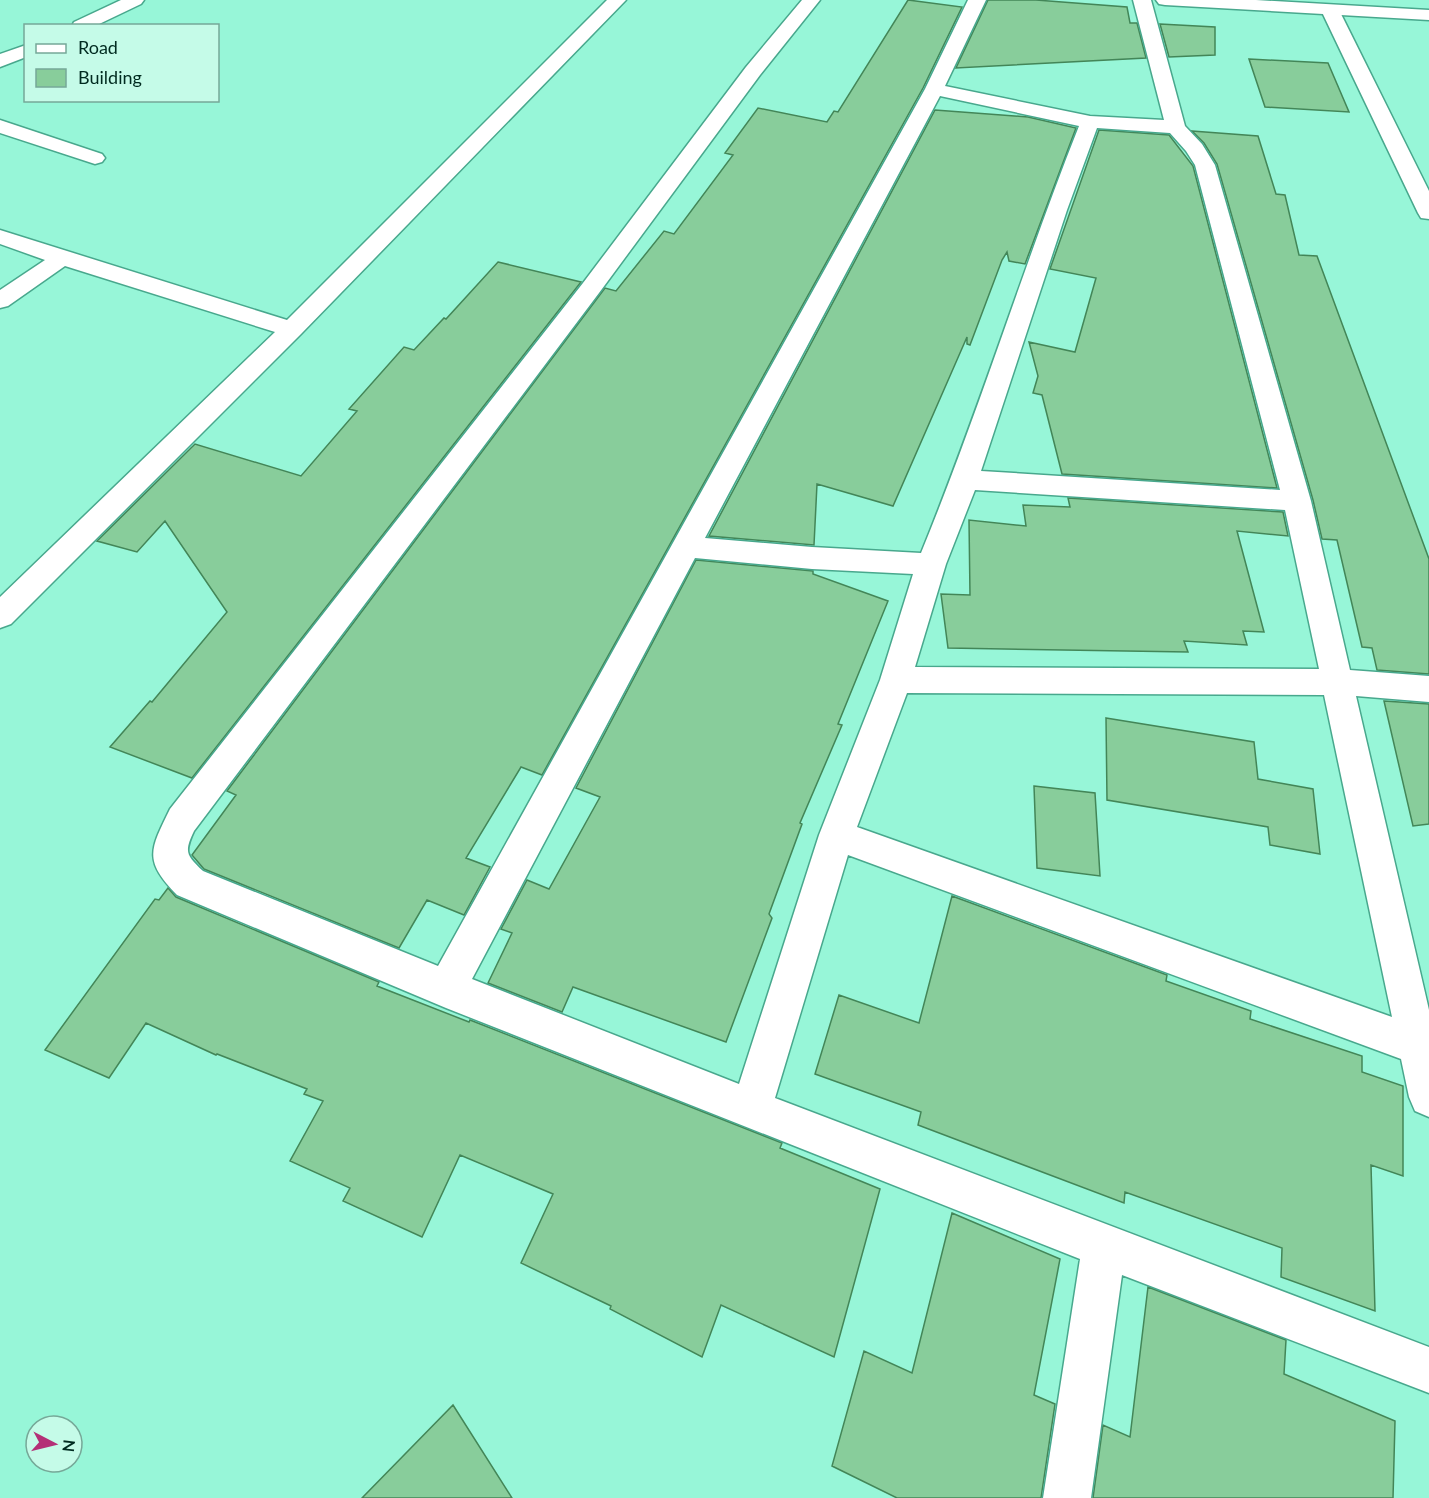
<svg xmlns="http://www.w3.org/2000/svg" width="1429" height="1498" viewBox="0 0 1429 1498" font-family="Lato,sans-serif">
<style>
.building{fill:#88cd9b;stroke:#438658;stroke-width:1.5}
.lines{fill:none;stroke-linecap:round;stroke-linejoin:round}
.minor-casing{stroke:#48a88d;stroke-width:3}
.tertiary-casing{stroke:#48a88d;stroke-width:3}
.minor{fill:#fff;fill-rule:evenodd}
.tertiary{fill:#fff;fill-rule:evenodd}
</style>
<rect width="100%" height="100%" fill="#97f6d8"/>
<path class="building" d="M 908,0 L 962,7 L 923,88 L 542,775 L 521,767 L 466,858 L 490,867 L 464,915 L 427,900 L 399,948 L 204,869 L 192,855 L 236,795 L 227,791 L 605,288 L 616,291 L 664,231 L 674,234 L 733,155 L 725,153 L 758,108 L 827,122 L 834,111 L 838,112 Z
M 988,0 L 1036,0 L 1127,7 L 1130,23 L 1137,23 L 1146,58 L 956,68 Z
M 1160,24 L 1215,27 L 1215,55 L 1169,57 Z
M 1249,59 L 1328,63 L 1349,112 L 1265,107 Z
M 935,110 L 1028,117 L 1076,128 L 1025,264 L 1009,261 L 1007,252 L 1002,260 L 970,345 L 967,344 L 967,337 L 893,506 L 817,484 L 814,545 L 709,536 Z
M 1099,130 L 1169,135 L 1193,166 L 1277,488 L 1062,474 L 1042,395 L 1033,393 L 1038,376 L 1029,342 L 1075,352 L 1096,278 L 1050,269 Z
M 1192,131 L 1258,136 L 1276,194 L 1285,195 L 1299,255 L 1317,256 L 1429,559 L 1429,674 L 1377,670 L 1372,648 L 1362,647 L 1337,540 L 1322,539 L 1313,500 L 1217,164 L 1204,143 Z
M 498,262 L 581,282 L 192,778 L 110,747 L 150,701 L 152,702 L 227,612 L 165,521 L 137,552 L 97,541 L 195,444 L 301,476 L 357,411 L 349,409 L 404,347 L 414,350 L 444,318 L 446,319 Z
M 1068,498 L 1283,512 L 1288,536 L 1237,531 L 1264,632 L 1243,631 L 1247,645 L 1184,641 L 1188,652 L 948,648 L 941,594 L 970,595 L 969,520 L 1026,526 L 1023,505 L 1070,507 Z
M 696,560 L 813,571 L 813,574 L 888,601 L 838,724 L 842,725 L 800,823 L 802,824 L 769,914 L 772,918 L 726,1042 L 573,987 L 562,1012 L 488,983 L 512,933 L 501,929 L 527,880 L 549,889 L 600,797 L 576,788 Z
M 1384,701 L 1429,704 L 1429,824 L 1413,826 Z
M 1106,718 L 1254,742 L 1258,779 L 1313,789 L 1320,854 L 1270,845 L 1268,827 L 1107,800 Z
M 1034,786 L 1095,793 L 1100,876 L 1037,868 Z
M 168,888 L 176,897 L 379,982 L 377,986 L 469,1022 L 470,1020 L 782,1143 L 780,1148 L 880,1189 L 834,1357 L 721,1305 L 702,1357 L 610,1309 L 611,1306 L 521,1263 L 553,1194 L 460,1155 L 422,1237 L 343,1201 L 350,1188 L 290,1161 L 323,1101 L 304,1094 L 307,1089 L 217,1054 L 216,1055 L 146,1023 L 109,1078 L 45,1050 L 155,899 L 159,900 Z
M 952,896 L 1167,975 L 1166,981 L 1251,1011 L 1250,1019 L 1362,1056 L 1362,1072 L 1403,1086 L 1403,1176 L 1371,1165 L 1375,1311 L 1281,1277 L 1282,1248 L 1125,1192 L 1124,1203 L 918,1125 L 921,1112 L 815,1074 L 839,995 L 919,1023 Z
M 952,1213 L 1060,1259 L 1034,1395 L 1055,1404 L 1041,1498 L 897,1498 L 832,1466 L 864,1351 L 912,1373 Z
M 1148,1287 L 1286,1340 L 1284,1374 L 1395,1421 L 1393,1498 L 1093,1498 L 1103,1425 L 1130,1437 Z
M 453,1405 L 512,1498 L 362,1498 Z"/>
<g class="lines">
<g class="minor-casing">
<path id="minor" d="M 121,0 L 144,0 L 141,4 L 95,26 L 72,26 L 74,22 Z
M 607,0 L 626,0 L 301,334 L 11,624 L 0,628 L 0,597 L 275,332 L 65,266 L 8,306 L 0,308 L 0,290 L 45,260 L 0,244 L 0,230 L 287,320 Z
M 802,0 L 820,0 L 760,75 L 599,293 L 194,831 C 184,852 186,855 203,871 L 438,966 L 925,89 L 968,0 L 986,0 L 945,86 L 1090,116 L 1164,120 L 1133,0 L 1151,0 L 1185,126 L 1202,144 L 1215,165 L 1311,501 L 1350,670 L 1429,676 L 1429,702 L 1356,696 L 1429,1010 L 1429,1117 L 1415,1111 L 1409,1097 L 1401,1059 L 848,855 L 775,1098 L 1429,1347 L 1429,1393 L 1122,1275 L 1091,1498 L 1043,1498 L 1080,1259 L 446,1008 L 177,895 C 143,860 150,850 170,809 L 583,283 L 746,67 ZM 940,96 L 1079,126 C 1023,267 979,412 921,553 L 812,547 L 705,538 ZM 1097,128 L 1170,133 L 1186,151 L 1195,165 L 1280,490 L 981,471 L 1067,210 ZM 975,490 L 1285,510 L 1319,669 L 915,667 L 946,564 ZM 695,558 L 812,569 L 913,574 L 880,680 L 819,835 L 739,1084 L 472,979 ZM 907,693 L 1324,695 L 1392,1017 L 857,827 Z
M 1330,5 L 1336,6 L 1339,10 L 1429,191 L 1429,219 L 1421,218 L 1418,213 L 1321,10 L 1324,6 Z
M 26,45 L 26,57 L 0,67 L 0,54 Z
M 0,120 L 102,154 L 105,158 L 102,162 L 95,164 L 0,133 Z"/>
</g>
<g class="tertiary-casing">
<path id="tertiary" d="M 1156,0 L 1256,0 L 1429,10 L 1429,20 L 1165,5 L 1159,4 Z"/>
</g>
<use href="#minor" class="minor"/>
<use href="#tertiary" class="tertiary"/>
</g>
<rect x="24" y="24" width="195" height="78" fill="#c5fbe8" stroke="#76a898" stroke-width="1.5"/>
<rect x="36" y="44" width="30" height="9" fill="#ffffff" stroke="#76a898" stroke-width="1.5"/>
<text x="78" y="54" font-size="18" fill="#002b20">Road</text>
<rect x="36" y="69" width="30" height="18" fill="#88cd9b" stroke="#76a898" stroke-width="1.5"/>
<text x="78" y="84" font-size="18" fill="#002b20">Building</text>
<g transform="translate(54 1444) rotate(97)"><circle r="28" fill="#c5fbe8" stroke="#76a898" stroke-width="1.5"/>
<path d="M0-4.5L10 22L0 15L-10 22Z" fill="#b43077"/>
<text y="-9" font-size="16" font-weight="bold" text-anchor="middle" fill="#002b20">N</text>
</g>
</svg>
